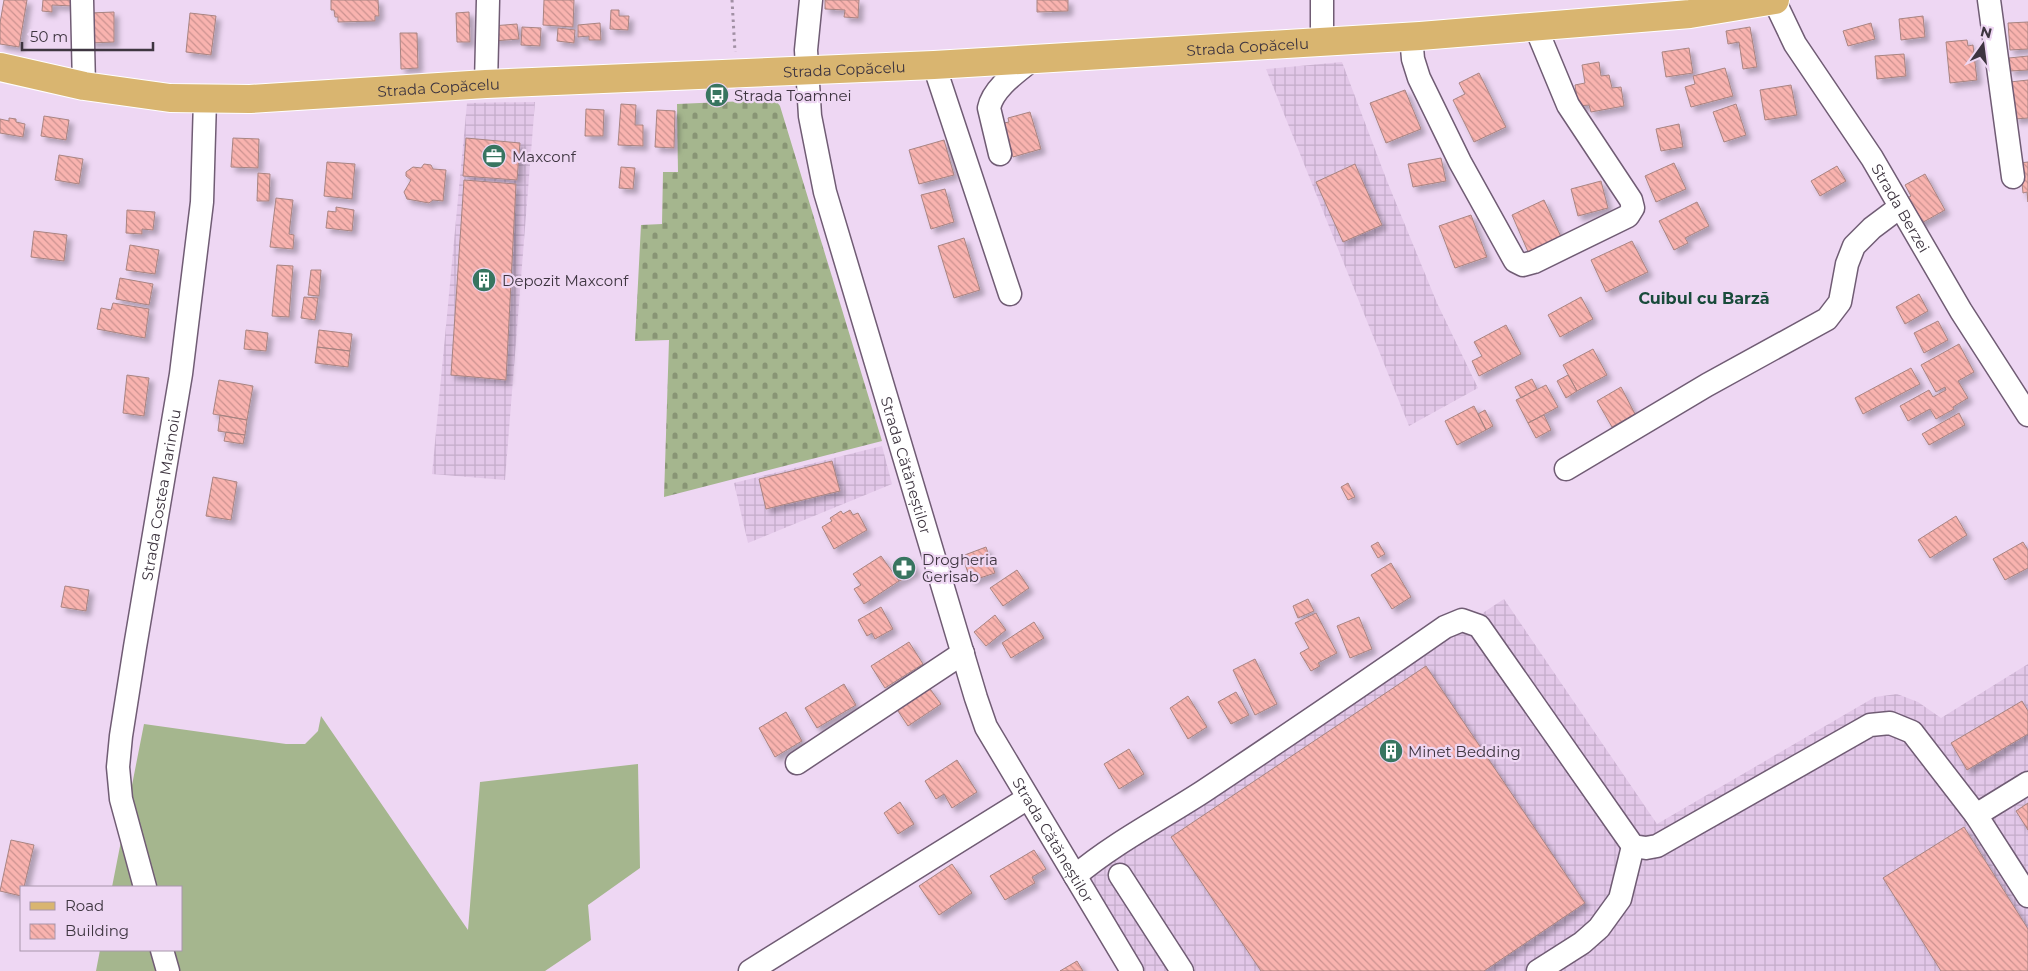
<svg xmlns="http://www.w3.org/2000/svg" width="2028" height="971" viewBox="0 0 2028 971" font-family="Montserrat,sans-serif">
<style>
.industrial{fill:url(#industrial-grid)}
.grass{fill:#a5b68e}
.cemetery{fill:url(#cemetery-stones)}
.building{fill:url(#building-back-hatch);stroke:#a88482;filter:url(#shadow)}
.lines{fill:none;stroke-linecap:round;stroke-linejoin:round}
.minor-casing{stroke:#705c74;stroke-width:25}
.major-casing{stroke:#fff;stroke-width:30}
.path{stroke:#a190a4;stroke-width:3;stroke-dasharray:2.5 4;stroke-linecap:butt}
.minor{stroke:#fff;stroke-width:22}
.major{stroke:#d9b570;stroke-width:28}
.labels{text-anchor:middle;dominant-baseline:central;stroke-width:4.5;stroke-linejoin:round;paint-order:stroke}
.street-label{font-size:15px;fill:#3e3540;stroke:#eed7f3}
.poi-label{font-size:15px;fill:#3e3540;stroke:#eed7f3;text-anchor:start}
.neighbourhood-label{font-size:16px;font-weight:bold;fill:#194b3b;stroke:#eed7f3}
</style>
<defs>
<pattern id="industrial-grid" width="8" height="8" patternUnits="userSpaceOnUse" patternTransform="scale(1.25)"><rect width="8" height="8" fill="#e3c8e9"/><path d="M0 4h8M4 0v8" fill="none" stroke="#c4acc9"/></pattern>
<pattern id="cemetery-stones" width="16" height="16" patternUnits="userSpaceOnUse" patternTransform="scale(1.25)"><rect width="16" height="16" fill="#a5b68e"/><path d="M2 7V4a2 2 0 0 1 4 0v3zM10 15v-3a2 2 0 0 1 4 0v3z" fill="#889575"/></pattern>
<pattern id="building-back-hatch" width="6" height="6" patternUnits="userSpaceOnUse" patternTransform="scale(1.25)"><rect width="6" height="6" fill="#f9b3af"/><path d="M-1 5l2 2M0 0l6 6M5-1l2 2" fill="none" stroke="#cb9290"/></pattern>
<filter id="shadow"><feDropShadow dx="4.5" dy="4.5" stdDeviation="2.5" flood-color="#0004"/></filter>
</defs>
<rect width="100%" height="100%" fill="#eed7f3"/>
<path class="industrial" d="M 1342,62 L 1387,181 L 1437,303 L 1478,388 L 1409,426 L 1266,69 Z
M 535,102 L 505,480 L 432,474 L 467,103 Z
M 882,446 L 892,484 L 748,543 L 734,483 Z
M 1504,599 L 1657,824 L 1875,697 L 1897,694 L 1918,702 L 1941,718 L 2028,664 L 2028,971 L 1145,971 L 1085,874 Z"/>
<path class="grass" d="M 321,716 L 468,930 L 480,782 L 638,764 L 640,868 L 588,905 L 591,940 L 545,971 L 96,971 L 100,950 L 181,950 L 181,887 L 112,887 L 144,724 L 286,744 L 305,744 L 318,731 Z"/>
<path class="cemetery" d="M 772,100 L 777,102 L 780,106 L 882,441 L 664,497 L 669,340 L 635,341 L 641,225 L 662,224 L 663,172 L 678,172 L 677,104 Z"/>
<path class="building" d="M 4,0 L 27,0 L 19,47 L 0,44 L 0,23 Z
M 43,0 L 72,0 L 72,6 L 52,5 L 52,12 L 42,11 Z
M 331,0 L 378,0 L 379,16 L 375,16 L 375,21 L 338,22 L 338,17 L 335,17 L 334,10 L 331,10 Z
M 544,0 L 574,0 L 573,27 L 543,25 Z
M 825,0 L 859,0 L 858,18 L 844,17 L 845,10 L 825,9 Z
M 1037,0 L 1068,0 L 1068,11 L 1037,12 Z
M 611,10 L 619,10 L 619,16 L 629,16 L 628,30 L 610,29 Z
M 114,12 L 114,42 L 90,43 L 90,13 Z
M 469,12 L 470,42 L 457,42 L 456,13 Z
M 190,13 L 216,16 L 211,55 L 186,52 Z
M 1923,16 L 1925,37 L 1901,40 L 1899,19 Z
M 2028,22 L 2028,49 L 2010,50 L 2008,23 Z
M 600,23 L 601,40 L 589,40 L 589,36 L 578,37 L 578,25 Z
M 1871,23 L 1875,39 L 1848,46 L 1843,31 Z
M 517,24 L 519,39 L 493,41 L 492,26 Z
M 522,27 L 541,28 L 540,46 L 521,45 Z
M 1750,27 L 1757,67 L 1743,69 L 1739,42 L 1728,44 L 1726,31 Z
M 558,28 L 575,30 L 574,43 L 557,41 Z
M 400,33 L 417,33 L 418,68 L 401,69 Z
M 1967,40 L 1968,46 L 1973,45 L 1977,80 L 1950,83 L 1946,42 Z
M 1689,48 L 1693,73 L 1666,77 L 1662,52 Z
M 1904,54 L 1906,76 L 1877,79 L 1875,56 Z
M 2028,56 L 2028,70 L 2010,71 L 2009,58 Z
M 1599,62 L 1601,76 L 1609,75 L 1612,88 L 1621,87 L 1624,106 L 1591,112 L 1589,105 L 1578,106 L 1575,85 L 1585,83 L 1582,65 Z
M 1725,68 L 1733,96 L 1691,107 L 1685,87 L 1695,84 L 1693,76 Z
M 1479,73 L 1506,127 L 1474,142 L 1453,100 L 1465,94 L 1459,83 Z
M 2028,80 L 2028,118 L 2015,119 L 2010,82 Z
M 1791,85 L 1797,115 L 1765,120 L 1760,90 Z
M 1405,90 L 1421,129 L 1386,143 L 1370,103 Z
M 621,104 L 636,105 L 635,125 L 643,125 L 643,146 L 618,145 Z
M 1736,104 L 1746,135 L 1724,142 L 1713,112 Z
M 586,109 L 604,110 L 603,136 L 585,136 Z
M 657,110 L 675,111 L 674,148 L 655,147 Z
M 1030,112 L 1041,149 L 1013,157 L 1010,147 L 1007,148 L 1003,134 L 1007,133 L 1004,123 L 1009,122 L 1008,118 Z
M 44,116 L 69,120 L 66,140 L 41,136 Z
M 9,118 L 16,119 L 16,122 L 25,124 L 23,137 L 0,133 L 0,119 L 9,121 Z
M 1679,124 L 1683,147 L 1661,151 L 1656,129 Z
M 233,138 L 259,139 L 258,168 L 231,167 Z
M 466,138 L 520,143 L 517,180 L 463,176 Z
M 944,140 L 954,175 L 919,184 L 909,150 Z
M 59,155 L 83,159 L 79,184 L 55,180 Z
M 1441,158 L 1446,181 L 1413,187 L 1408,164 Z
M 327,162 L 355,164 L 352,199 L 324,196 Z
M 2028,162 L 2028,202 L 2027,192 L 2023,193 L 2020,163 Z
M 1674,163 L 1686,189 L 1656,202 L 1645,176 Z
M 424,164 L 431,165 L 433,169 L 446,170 L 443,201 L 433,200 L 429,203 L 407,199 L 404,192 L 411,180 L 406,176 L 406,172 L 413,167 L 421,168 Z
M 1355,164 L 1382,225 L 1343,242 L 1316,182 Z
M 1837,166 L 1846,181 L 1820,196 L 1811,181 Z
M 621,167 L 635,168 L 633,189 L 619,188 Z
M 258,173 L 270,174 L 269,201 L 257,201 Z
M 1925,174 L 1945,210 L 1918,225 L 1904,200 L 1911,196 L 1905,185 Z
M 464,180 L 516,184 L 506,380 L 451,375 Z
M 1601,181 L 1608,208 L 1578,216 L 1571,189 Z
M 945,189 L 954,222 L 931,229 L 921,195 Z
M 276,198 L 293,200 L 289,234 L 294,235 L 293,249 L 270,247 Z
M 1544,200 L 1562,239 L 1529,254 L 1512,215 Z
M 1697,202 L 1709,226 L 1685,238 L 1688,243 L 1674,250 L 1659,221 Z
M 336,207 L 354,210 L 352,231 L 326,228 L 328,211 L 336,212 Z
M 127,210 L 155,212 L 153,230 L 142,229 L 142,234 L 126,233 Z
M 1471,215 L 1487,257 L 1455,268 L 1439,226 Z
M 34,231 L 67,235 L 64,261 L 31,257 Z
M 964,238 L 980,290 L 954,298 L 938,246 Z
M 1632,241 L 1648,272 L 1606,292 L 1591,260 Z
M 130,245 L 159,250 L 155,274 L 126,270 Z
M 277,265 L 293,266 L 289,317 L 272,316 Z
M 311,270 L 321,270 L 319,296 L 308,295 Z
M 120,278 L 153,284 L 149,305 L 116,299 Z
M 1919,294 L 1928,311 L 1905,324 L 1896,307 Z
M 304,297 L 318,298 L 315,320 L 301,318 Z
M 1581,297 L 1593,319 L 1560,337 L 1548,315 Z
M 113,303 L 149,309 L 145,338 L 97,329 L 101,308 L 111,310 Z
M 1938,321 L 1948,340 L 1924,353 L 1914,333 Z
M 1506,325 L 1521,354 L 1479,376 L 1472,361 L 1482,356 L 1474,342 Z
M 246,330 L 268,333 L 266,351 L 244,349 Z
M 319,330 L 352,334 L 350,351 L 317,347 Z
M 1959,344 L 1974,372 L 1958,381 L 1968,398 L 1953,407 L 1954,409 L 1936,419 L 1930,409 L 1908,421 L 1900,406 L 1929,390 L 1933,397 L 1946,390 L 1945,387 L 1936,392 L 1921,365 Z
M 317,347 L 350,351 L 348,367 L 315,363 Z
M 1593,349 L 1607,375 L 1577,391 L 1563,365 Z
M 1911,368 L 1920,384 L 1863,414 L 1855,398 Z
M 127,375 L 149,378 L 144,416 L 123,413 Z
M 1568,375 L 1577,391 L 1566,398 L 1557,381 Z
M 1532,379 L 1537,389 L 1521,398 L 1515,387 Z
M 219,380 L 253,386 L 247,420 L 213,414 Z
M 1546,385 L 1558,407 L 1528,423 L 1516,400 Z
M 1621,387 L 1635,414 L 1612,427 L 1597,401 Z
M 1474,406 L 1486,430 L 1457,445 L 1445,421 Z
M 1485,410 L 1493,426 L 1486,430 L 1478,414 Z
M 1959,413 L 1965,425 L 1929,445 L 1922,434 Z
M 220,415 L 247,420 L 245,435 L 218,431 Z
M 1544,415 L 1551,430 L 1536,438 L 1528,423 Z
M 226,432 L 245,435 L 243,444 L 224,441 Z
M 832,461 L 840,491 L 766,509 L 759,479 Z
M 213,477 L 237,482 L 231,520 L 206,516 Z
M 1348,483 L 1355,497 L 1348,500 L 1341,487 Z
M 850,510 L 853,515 L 858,513 L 867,530 L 834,549 L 822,527 L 832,521 L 830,518 L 841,511 L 843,514 Z
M 1956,516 L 1967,535 L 1930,558 L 1918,540 Z
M 1378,542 L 1385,554 L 1378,558 L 1371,546 Z
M 2023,542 L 2028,550 L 2028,568 L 2005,580 L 1993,559 Z
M 986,547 L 995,573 L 971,581 L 962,556 Z
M 881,556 L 899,581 L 864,604 L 854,589 L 861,585 L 853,574 Z
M 908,557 L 916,571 L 900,581 L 892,567 Z
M 1391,563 L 1411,597 L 1392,609 L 1371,575 Z
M 1017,570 L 1029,588 L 1003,606 L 990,588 Z
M 65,586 L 89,590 L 86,611 L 61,607 Z
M 1308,599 L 1314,611 L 1298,618 L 1293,606 Z
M 881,607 L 893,629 L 875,639 L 872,633 L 867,636 L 858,620 Z
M 1316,613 L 1337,653 L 1318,663 L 1320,666 L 1311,671 L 1300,653 L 1309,648 L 1295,623 Z
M 995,615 L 1006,630 L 986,646 L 974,632 Z
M 1359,617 L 1372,649 L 1350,658 L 1337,626 Z
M 1034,622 L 1044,638 L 1011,658 L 1002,643 Z
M 909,642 L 923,664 L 885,688 L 871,666 Z
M 1255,659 L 1277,704 L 1255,715 L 1233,670 Z
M 1426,666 L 1585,903 L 1484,971 L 1261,971 L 1171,837 Z
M 844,684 L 856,705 L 817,728 L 805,708 Z
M 928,686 L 941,704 L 908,726 L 896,708 Z
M 1236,692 L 1249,715 L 1231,724 L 1218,702 Z
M 1188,696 L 1207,727 L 1188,739 L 1170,708 Z
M 2022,701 L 2028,711 L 2028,734 L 1967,770 L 1951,743 Z
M 786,712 L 802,741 L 775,757 L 759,728 Z
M 1129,749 L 1144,774 L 1119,789 L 1104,764 Z
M 957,760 L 977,792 L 952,808 L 944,794 L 936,799 L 925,781 Z
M 900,802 L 914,824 L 898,834 L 884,813 Z
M 2028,803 L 2028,830 L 2016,811 Z
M 1964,827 L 2028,929 L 2028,971 L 1941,971 L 1883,878 Z
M 11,840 L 34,845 L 24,887 L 21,887 L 21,896 L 0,891 Z
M 1034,850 L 1046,869 L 1032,877 L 1035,883 L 1005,900 L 990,876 Z
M 952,864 L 972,893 L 939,915 L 919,886 Z
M 1077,961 L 1083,971 L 1060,971 Z"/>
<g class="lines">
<g class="minor-casing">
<g id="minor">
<path d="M 82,0 L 84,86"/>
<path id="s1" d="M 811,0 L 806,50 L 810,116 L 825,192 L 976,698 L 986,727 L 1132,971"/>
<path d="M 1322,0 L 1322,42"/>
<path id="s2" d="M 1774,0 L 1795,44 L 1872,158 L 1961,311 L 2028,415"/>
<path d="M 1989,0 L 2013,177"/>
<path d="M 1411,36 L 1413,59 L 1419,78 L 1460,162 L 1515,261 L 1523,265 L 1534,262 L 1628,216 L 1633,208 L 1631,200 L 1568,105 L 1536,28"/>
<path d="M 934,65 L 1010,294"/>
<path d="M 486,84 L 488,0"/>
<path d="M 1000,154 L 989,108 C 993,88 1017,72 1033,59"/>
<path d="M 1566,469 L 1707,385 L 1827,319 L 1840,302 L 1847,264 L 1854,246 L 1872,228 L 1900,207"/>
<path d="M 797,763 L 963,653"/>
<path d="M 1976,815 L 2028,783"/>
<path d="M 1120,875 L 1182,971"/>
<path d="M 1075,876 C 1114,843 1161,819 1204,791 C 1285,737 1366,682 1445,627 L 1462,620 L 1479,626 L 1633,846 L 1646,848 L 1657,846 L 1870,725 L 1890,723 L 1912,732 L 1976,815 L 2028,896"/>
<path id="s3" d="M 145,887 L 121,799 L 118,767 L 121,736 L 135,647 L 181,374 L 202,202 L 205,100"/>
<path d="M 162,950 L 168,971"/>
<path d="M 750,971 L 1028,798"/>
<path d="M 1538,971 L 1582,943 L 1599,928 L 1620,899 L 1633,846"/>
</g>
</g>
<g class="major-casing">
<g id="major">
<path id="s4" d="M 0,67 L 84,86 L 170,98 L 250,99 L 486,84 L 934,65 L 1420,36 L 1690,14 L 1775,0"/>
</g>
</g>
<path class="path" d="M 732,0 L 735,52"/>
<use href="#minor" class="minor"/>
<use href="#major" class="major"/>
</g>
<defs>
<g id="bus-disc" transform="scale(1.25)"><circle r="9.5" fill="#387560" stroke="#eed7f3"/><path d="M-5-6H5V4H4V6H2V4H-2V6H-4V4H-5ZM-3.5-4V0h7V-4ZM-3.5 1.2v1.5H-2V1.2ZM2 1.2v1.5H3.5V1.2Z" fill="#fff"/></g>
<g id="office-disc" transform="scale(1.25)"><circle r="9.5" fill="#387560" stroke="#eed7f3"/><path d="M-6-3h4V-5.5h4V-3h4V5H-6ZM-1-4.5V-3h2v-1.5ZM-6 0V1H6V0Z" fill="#fff"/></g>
<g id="building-disc" transform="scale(1.25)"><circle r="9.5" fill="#387560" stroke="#eed7f3"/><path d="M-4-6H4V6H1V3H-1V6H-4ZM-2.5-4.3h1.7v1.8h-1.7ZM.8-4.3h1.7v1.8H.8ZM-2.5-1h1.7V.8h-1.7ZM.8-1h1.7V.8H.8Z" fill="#fff"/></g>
<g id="pharmacy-disc" transform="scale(1.25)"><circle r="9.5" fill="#387560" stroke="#eed7f3"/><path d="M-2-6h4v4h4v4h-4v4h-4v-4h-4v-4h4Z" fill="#fff"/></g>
</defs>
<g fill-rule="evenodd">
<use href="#bus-disc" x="717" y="95"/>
<use href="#office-disc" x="494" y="156"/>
<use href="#building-disc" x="484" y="280"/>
<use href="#pharmacy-disc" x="904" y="568"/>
<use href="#building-disc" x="1391" y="751"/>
</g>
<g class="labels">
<g class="street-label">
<text stroke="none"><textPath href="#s4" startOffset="1252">Strada Copăcelu</textPath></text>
<text stroke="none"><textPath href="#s4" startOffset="848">Strada Copăcelu</textPath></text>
<text stroke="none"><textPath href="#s4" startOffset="442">Strada Copăcelu</textPath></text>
<text stroke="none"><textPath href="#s2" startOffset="244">Strada Berzei</textPath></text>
<text stroke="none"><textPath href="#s1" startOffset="479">Strada Cătăneștilor</textPath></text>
<text stroke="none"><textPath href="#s3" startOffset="399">Strada Costea Marinoiu</textPath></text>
<text stroke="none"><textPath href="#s1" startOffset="884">Strada Cătăneștilor</textPath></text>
</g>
<g class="poi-label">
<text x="734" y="95">Strada Toamnei</text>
<text x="512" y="156">Maxconf</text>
<text x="502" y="280">Depozit Maxconf</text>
<text x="922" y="559">Drogheria<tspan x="922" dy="17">Gerisab</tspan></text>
<text x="1408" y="751">Minet Bedding</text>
</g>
<g class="neighbourhood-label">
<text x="1704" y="298">Cuibul cu Barză</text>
</g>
</g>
<rect x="20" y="886" width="162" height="65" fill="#eed7f3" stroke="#a896ab"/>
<rect x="30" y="902" width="25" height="8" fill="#d9b570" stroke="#a896ab"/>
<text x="65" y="911" font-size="15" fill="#3e3540">Road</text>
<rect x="30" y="924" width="25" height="15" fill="url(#building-back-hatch)" stroke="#a896ab"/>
<text x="65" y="936" font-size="15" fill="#3e3540">Building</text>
<g transform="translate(1983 45) rotate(14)" stroke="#eed7f3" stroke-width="4" paint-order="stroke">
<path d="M0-4L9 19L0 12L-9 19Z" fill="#3e3540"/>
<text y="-8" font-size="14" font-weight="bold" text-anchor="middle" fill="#3e3540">N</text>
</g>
<path d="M22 42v8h131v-8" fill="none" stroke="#3e3540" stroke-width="2.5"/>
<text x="30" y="42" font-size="15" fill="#3e3540" stroke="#eed7f3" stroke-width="4" paint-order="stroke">50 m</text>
</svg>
